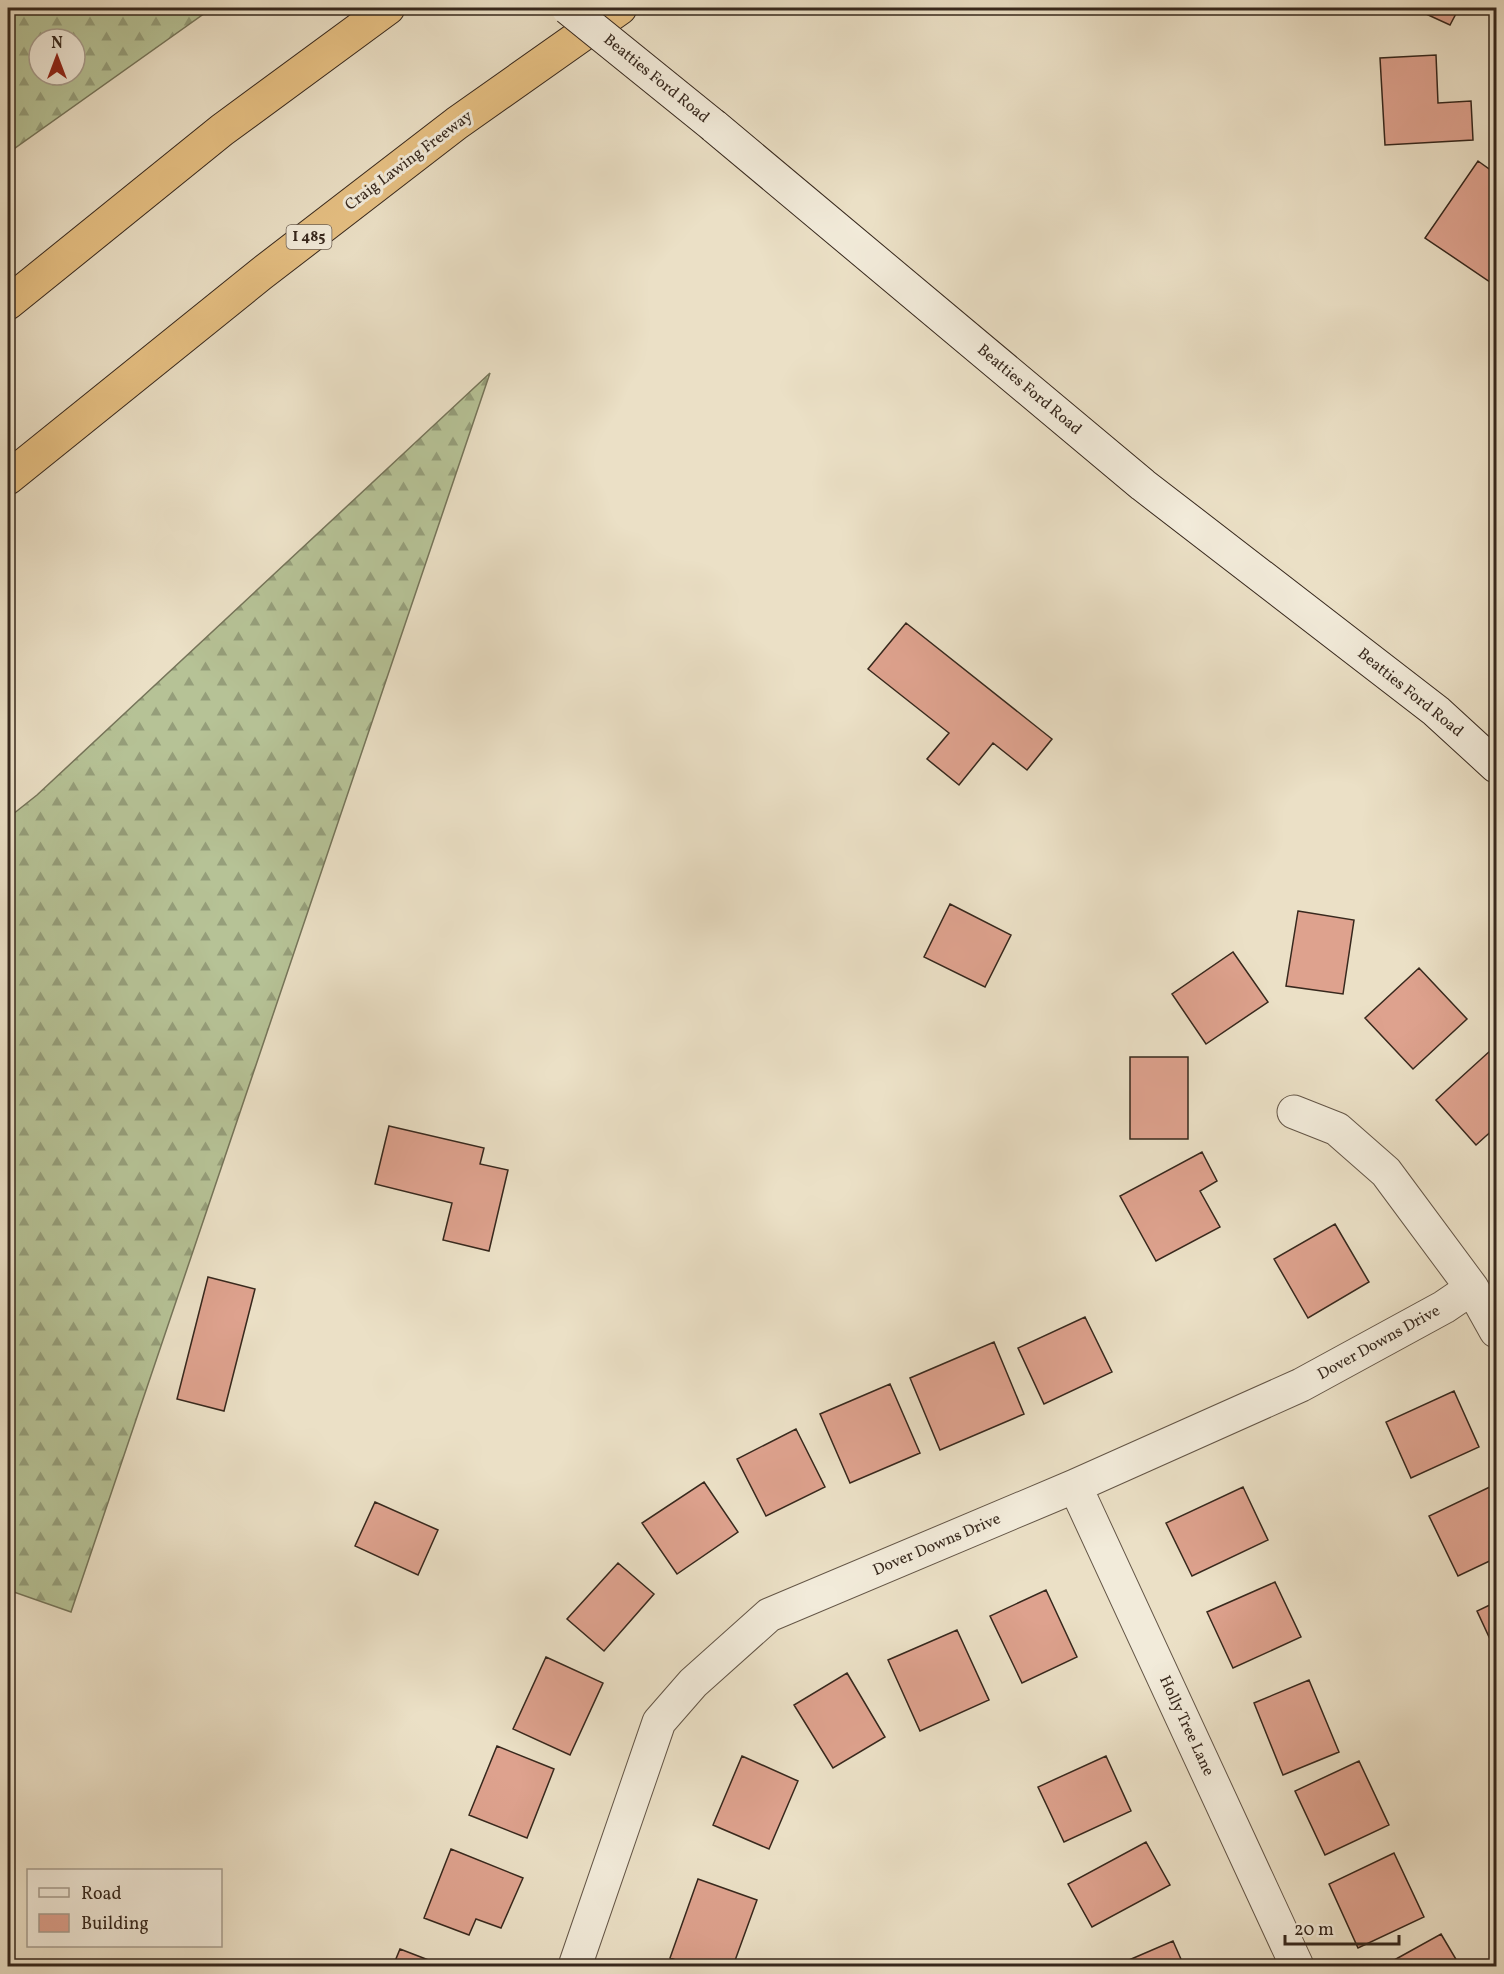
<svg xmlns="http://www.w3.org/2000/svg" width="1504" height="1974" viewBox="0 0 1504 1974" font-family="Vollkorn,serif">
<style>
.forest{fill:url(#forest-firs);stroke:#76755a;stroke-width:1.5;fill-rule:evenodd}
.building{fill:#dea28e;stroke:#37281d;stroke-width:1.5}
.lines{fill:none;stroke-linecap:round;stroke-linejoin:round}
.street-casing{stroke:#645647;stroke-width:35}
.secondary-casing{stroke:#37281d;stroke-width:35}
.highway-casing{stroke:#37281d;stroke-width:35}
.street{stroke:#f2ebda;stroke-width:33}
.secondary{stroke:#f2ebda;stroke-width:33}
.highway{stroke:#e6c083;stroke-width:33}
.secondary-bridge-casing{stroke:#37281d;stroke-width:35;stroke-linecap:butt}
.secondary-bridge{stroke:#f2ebda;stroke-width:33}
.labels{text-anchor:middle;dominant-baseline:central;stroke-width:6;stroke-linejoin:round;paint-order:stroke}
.shield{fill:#f2ebda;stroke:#6f6256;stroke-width:1.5}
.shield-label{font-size:15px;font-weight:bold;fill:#37281d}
.street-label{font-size:16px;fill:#37281d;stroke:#f2ebda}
</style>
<defs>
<pattern id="forest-firs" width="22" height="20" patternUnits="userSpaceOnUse" patternTransform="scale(1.5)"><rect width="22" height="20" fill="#b6c296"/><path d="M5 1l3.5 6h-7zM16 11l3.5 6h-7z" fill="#959e7a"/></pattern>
</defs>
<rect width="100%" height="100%" fill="#ebe0c6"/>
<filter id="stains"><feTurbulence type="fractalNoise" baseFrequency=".00333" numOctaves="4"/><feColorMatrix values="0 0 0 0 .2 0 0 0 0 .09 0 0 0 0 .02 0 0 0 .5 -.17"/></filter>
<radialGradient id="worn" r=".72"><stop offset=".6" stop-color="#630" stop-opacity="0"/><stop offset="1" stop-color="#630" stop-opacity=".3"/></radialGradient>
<path class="forest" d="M 8,8 L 212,8 L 8,153 ZM 39,39 L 75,39 L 75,75 L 39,75 Z
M 490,373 L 71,1612 L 8,1590 L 8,818 L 37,795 Z"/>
<path class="building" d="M 1413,8 L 1459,8 L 1450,25 Z
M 1436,55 L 1438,103 L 1471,101 L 1473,140 L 1385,145 L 1380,58 Z
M 1478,161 L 1496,174 L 1496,286 L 1425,238 Z
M 906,623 L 1052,739 L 1027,770 L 993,743 L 959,785 L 927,759 L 949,733 L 868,669 Z
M 950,904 L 1011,935 L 985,987 L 924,957 Z
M 1298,911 L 1354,920 L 1343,994 L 1286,986 Z
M 1233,952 L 1268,1002 L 1206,1044 L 1172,994 Z
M 1419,968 L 1467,1019 L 1413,1069 L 1365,1018 Z
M 1491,1050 L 1496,1057 L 1496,1127 L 1476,1145 L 1436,1100 Z
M 1130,1057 L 1188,1057 L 1188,1139 L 1130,1139 Z
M 389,1126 L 484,1148 L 480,1164 L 508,1170 L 489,1251 L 443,1240 L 452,1203 L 375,1184 Z
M 1202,1152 L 1217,1181 L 1200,1191 L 1220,1227 L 1156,1261 L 1120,1196 Z
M 1335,1224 L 1369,1282 L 1308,1318 L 1274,1259 Z
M 208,1277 L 255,1289 L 224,1411 L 177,1399 Z
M 1085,1317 L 1112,1372 L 1044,1404 L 1018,1348 Z
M 994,1342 L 1024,1414 L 940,1450 L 910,1378 Z
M 890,1384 L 920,1453 L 850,1483 L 820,1414 Z
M 1454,1391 L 1479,1447 L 1411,1478 L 1386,1422 Z
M 796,1429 L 825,1487 L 766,1516 L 737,1459 Z
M 704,1482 L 738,1532 L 677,1574 L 642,1523 Z
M 1496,1484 L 1496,1558 L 1458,1576 L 1429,1516 Z
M 1243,1487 L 1268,1540 L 1192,1576 L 1166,1523 Z
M 375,1502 L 438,1530 L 418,1575 L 355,1546 Z
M 618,1563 L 654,1594 L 604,1651 L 567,1619 Z
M 1275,1582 L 1301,1637 L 1233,1668 L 1207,1612 Z
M 1046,1590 L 1077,1657 L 1022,1683 L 990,1616 Z
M 1496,1602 L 1496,1652 L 1477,1611 Z
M 957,1630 L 989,1700 L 920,1731 L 888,1660 Z
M 546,1657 L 603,1683 L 570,1755 L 513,1729 Z
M 847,1673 L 885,1737 L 833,1768 L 794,1705 Z
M 1309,1680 L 1339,1752 L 1283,1775 L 1254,1703 Z
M 497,1746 L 554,1769 L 527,1838 L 469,1815 Z
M 742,1756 L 798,1781 L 769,1849 L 713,1825 Z
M 1106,1756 L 1131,1811 L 1064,1842 L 1038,1787 Z
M 1359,1761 L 1389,1825 L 1325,1855 L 1295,1791 Z
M 1146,1842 L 1170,1885 L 1092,1927 L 1068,1884 Z
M 451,1849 L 523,1878 L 501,1928 L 476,1919 L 469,1935 L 424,1918 Z
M 1394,1853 L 1424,1917 L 1358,1948 L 1329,1884 Z
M 698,1879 L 757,1900 L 733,1966 L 693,1966 L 670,1958 Z
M 1441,1934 L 1460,1966 L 1389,1966 L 1387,1964 Z
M 1173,1941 L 1184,1966 L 1115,1966 Z
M 400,1949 L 444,1966 L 393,1966 Z"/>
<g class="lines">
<g class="street-casing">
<path id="street" d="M 1294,1112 L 1337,1129 L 1386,1172 L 1472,1288 L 1496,1331
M 1075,1486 L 1297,1966
M 575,1966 L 659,1722 L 693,1683 L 769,1615 L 1075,1486 L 1301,1385 L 1444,1307 L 1472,1288"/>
</g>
<g class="secondary-casing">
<path id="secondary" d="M 714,126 L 1143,485 L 1436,711 L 1496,766"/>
</g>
<g class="highway-casing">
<path id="highway" d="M 8,303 L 222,130 L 388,8
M 8,478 L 261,274 L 457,123 L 620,8"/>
</g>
<use href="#street" class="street"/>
<use href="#secondary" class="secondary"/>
<use href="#highway" class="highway"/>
<g class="secondary-bridge-casing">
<path id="secondary-bridge" d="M 568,8 L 714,126"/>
</g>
<use href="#secondary-bridge" class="secondary-bridge"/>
</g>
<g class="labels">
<rect class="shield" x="286.5" y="225" width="45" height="24" rx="4.5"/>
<g class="shield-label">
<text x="309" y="237">I 485</text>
</g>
<g class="street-label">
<text transform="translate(656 79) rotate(39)">Beatties Ford Road</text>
<text transform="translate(409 161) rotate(-37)">Craig Lawing Freeway</text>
<text transform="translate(1029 390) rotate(40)">Beatties Ford Road</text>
<text transform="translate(1410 693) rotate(39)">Beatties Ford Road</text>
<text transform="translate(1379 1343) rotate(-29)">Dover Downs Drive</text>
<text transform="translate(937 1545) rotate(-23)">Dover Downs Drive</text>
<text transform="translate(1186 1726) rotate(65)">Holly Tree Lane</text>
</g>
</g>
<rect width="1504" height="1974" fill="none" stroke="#ebe0c6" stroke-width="30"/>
<rect x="9" y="9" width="1486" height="1956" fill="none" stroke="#37281d" stroke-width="3"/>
<rect x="15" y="15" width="1474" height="1944" fill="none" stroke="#37281d" stroke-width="1.5"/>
<rect x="27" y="1869" width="195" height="78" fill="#f2ebda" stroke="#a79d8e" stroke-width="1.5"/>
<rect x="39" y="1888" width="30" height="9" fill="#f2ebda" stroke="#a79d8e" stroke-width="1.5"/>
<text x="81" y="1899" font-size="18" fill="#37281d">Road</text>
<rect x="39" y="1914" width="30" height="18" fill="#dea28e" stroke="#a79d8e" stroke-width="1.5"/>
<text x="81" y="1929" font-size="18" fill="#37281d">Building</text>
<g transform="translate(57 57)"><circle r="28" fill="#f2ebda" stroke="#a79d8e" stroke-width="1.5"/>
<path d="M0-4.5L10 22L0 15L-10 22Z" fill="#8f2418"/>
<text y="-9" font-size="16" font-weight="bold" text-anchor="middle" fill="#37281d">N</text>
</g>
<path d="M1285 1935v9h114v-9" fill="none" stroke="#37281d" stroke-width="3"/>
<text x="1294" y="1935" font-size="18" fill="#37281d" stroke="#f2ebda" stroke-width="4.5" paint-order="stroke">20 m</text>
<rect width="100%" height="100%" filter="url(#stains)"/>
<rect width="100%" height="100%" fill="url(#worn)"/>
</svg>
